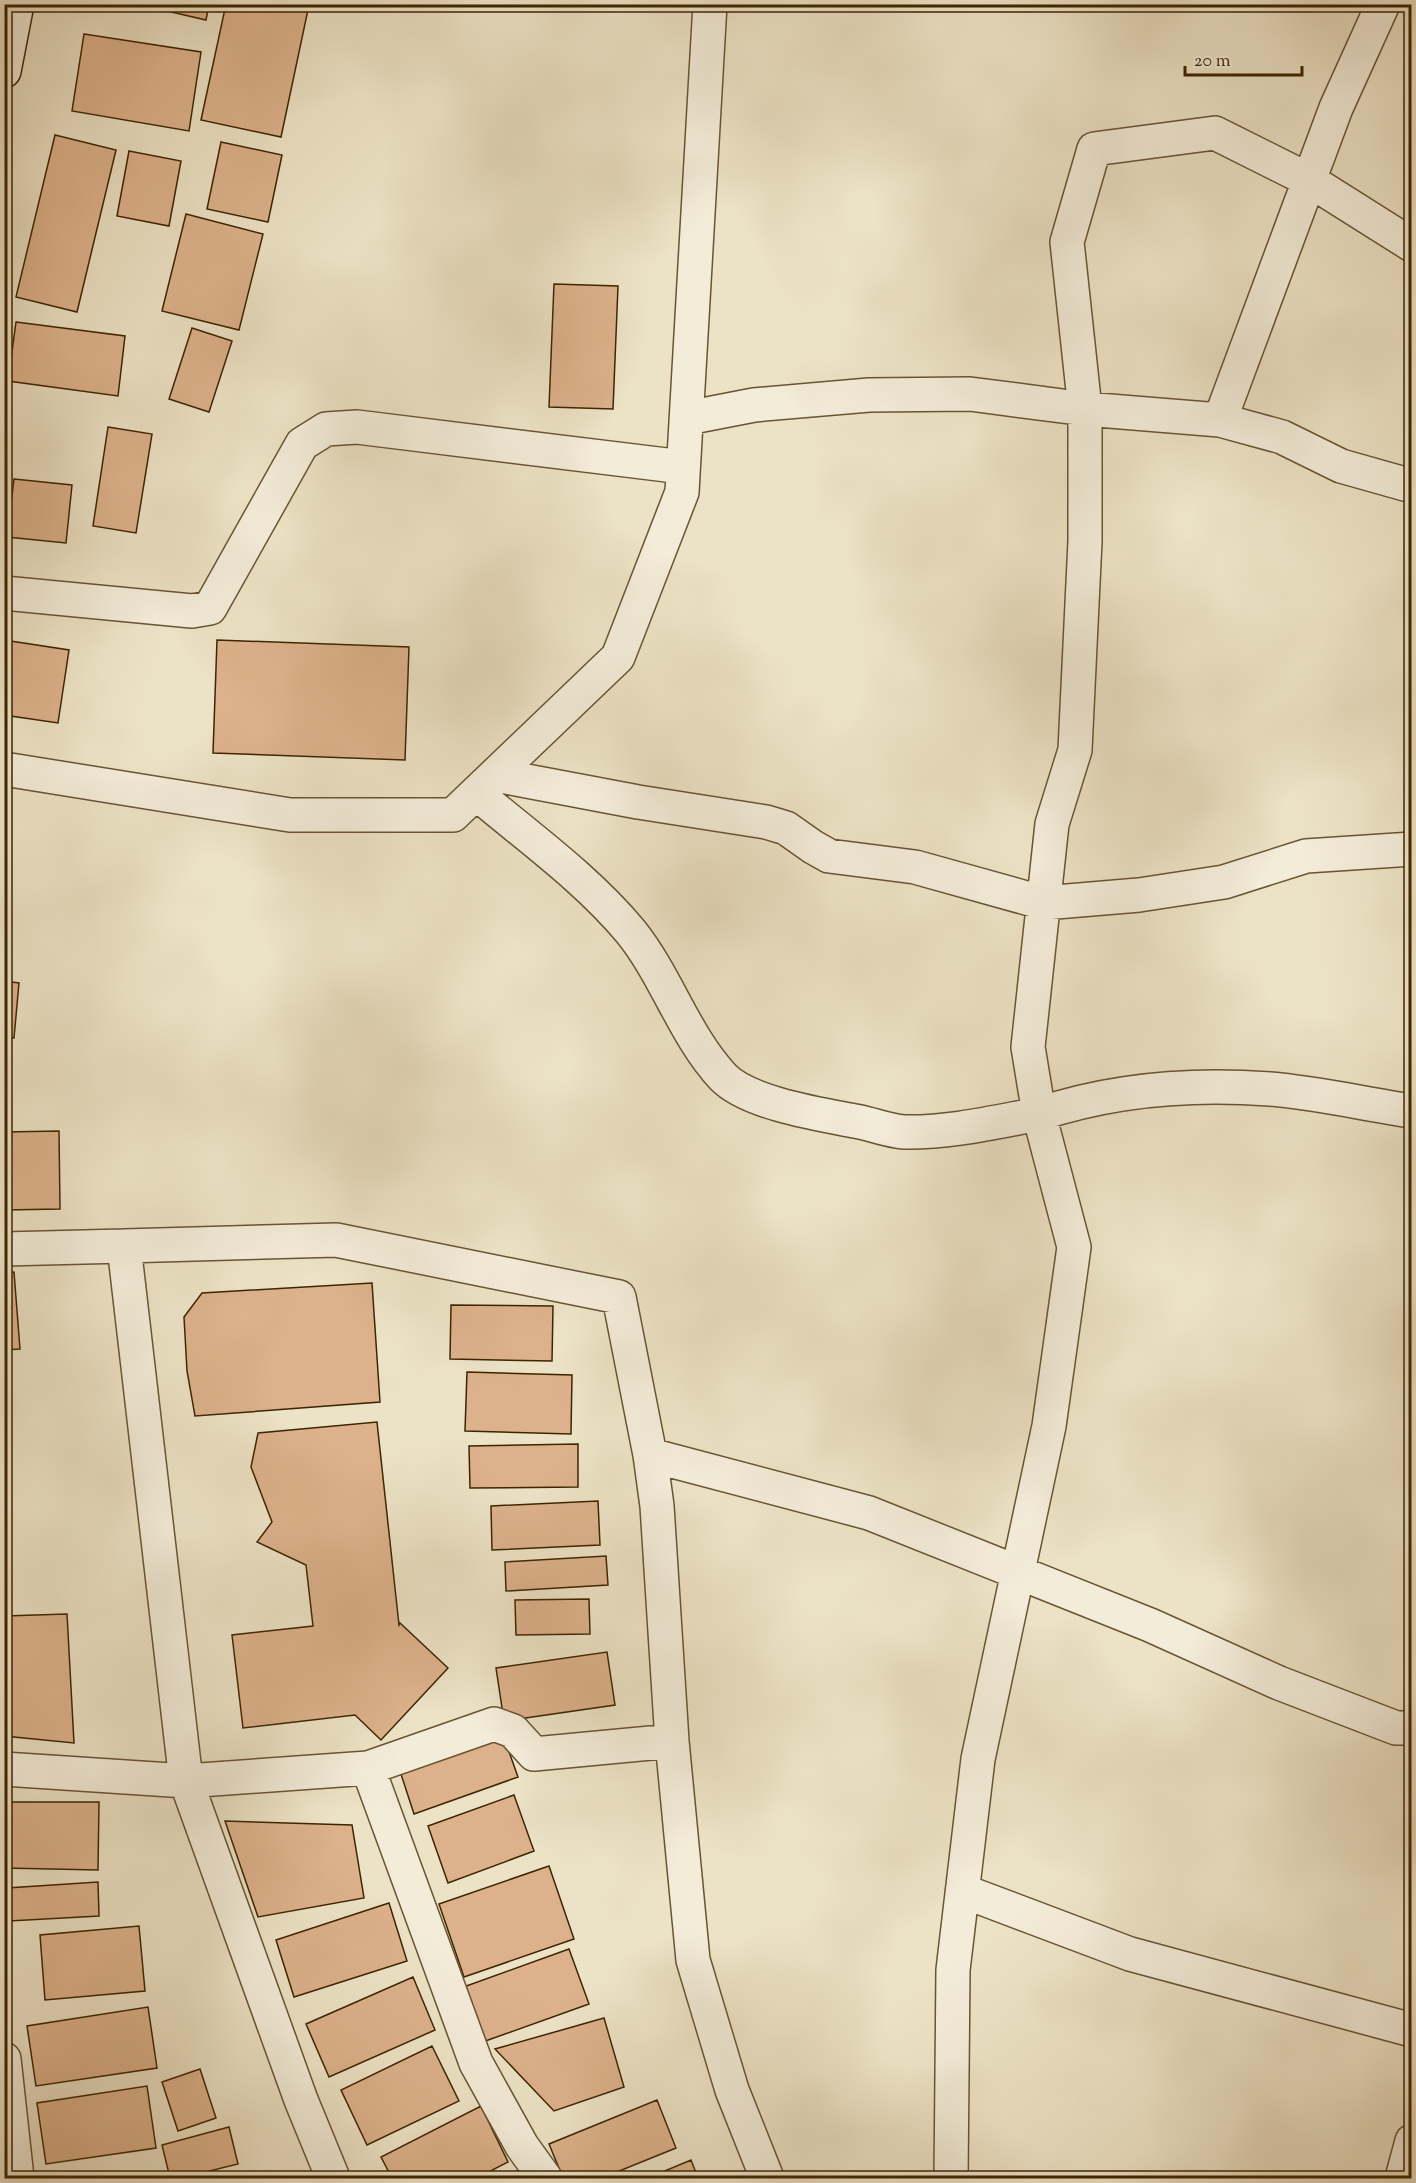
<svg xmlns="http://www.w3.org/2000/svg" width="1416" height="2183" viewBox="0 0 1416 2183" font-family="'Sorts Mill Goudy',serif">
<style>
.building{fill:#dcb18b;stroke:#3d2501;stroke-width:1.5}
.lines{fill:none;stroke-linecap:round;stroke-linejoin:round}
.street-casing{stroke:#695432;stroke-width:36}
.secondary-casing{stroke:#3d2501;stroke-width:36}
.street{stroke:#f3ecd9;stroke-width:33}
.secondary{stroke:#f3ecd9;stroke-width:33}
</style>
<rect width="100%" height="100%" fill="#ece2c5"/>
<filter id="stains"><feTurbulence type="fractalNoise" baseFrequency=".00333" numOctaves="4"/><feColorMatrix values="0 0 0 0 .2 0 0 0 0 .09 0 0 0 0 .02 0 0 0 .5 -.17"/></filter>
<radialGradient id="worn" r=".72"><stop offset=".6" stop-color="#630" stop-opacity="0"/><stop offset="1" stop-color="#630" stop-opacity=".3"/></radialGradient>
<path class="building" d="M 137,4 L 209,4 L 206,20 Z
M 226,4 L 309,5 L 281,137 L 201,120 Z
M 84,34 L 201,52 L 189,131 L 72,111 Z
M 55,135 L 116,150 L 77,312 L 16,297 Z
M 221,142 L 282,155 L 268,222 L 207,209 Z
M 129,151 L 181,161 L 169,226 L 117,216 Z
M 186,214 L 263,234 L 239,330 L 162,311 Z
M 554,284 L 618,286 L 613,409 L 549,407 Z
M 16,322 L 125,336 L 118,396 L 8,381 Z
M 192,328 L 232,341 L 209,412 L 169,399 Z
M 108,427 L 152,434 L 136,533 L 93,526 Z
M 14,479 L 72,485 L 66,543 L 7,537 Z
M 4,640 L 69,650 L 58,723 L 4,715 Z
M 217,640 L 409,647 L 405,760 L 213,753 Z
M 4,981 L 19,983 L 14,1038 L 4,1037 Z
M 59,1131 L 60,1209 L 4,1210 L 4,1132 Z
M 14,1272 L 20,1349 L 4,1350 L 4,1273 Z
M 372,1283 L 380,1402 L 195,1416 L 187,1371 L 184,1317 L 202,1293 Z
M 451,1305 L 553,1306 L 552,1361 L 450,1359 Z
M 467,1372 L 572,1375 L 571,1434 L 465,1431 Z
M 377,1422 L 399,1625 L 400,1623 L 448,1668 L 381,1740 L 355,1715 L 243,1728 L 232,1635 L 313,1626 L 306,1565 L 257,1542 L 272,1522 L 251,1467 L 258,1433 Z
M 578,1444 L 578,1487 L 470,1488 L 469,1446 Z
M 598,1501 L 600,1545 L 492,1550 L 491,1506 Z
M 606,1556 L 608,1585 L 506,1591 L 505,1562 Z
M 589,1599 L 590,1634 L 516,1635 L 515,1600 Z
M 67,1614 L 74,1743 L 4,1736 L 4,1616 Z
M 607,1652 L 615,1705 L 504,1721 L 496,1668 Z
M 502,1732 L 518,1777 L 414,1814 L 399,1768 Z
M 514,1795 L 534,1851 L 448,1883 L 428,1826 Z
M 4,1802 L 99,1802 L 98,1870 L 4,1868 Z
M 225,1821 L 352,1825 L 364,1898 L 258,1917 Z
M 549,1866 L 574,1939 L 464,1977 L 439,1904 Z
M 98,1882 L 99,1916 L 9,1921 L 7,1888 Z
M 389,1903 L 407,1961 L 294,1997 L 276,1940 Z
M 139,1926 L 145,1991 L 45,2000 L 40,1935 Z
M 569,1949 L 589,2004 L 477,2044 L 458,1989 Z
M 413,1977 L 435,2030 L 329,2077 L 306,2024 Z
M 148,2007 L 157,2068 L 36,2086 L 27,2026 Z
M 604,2018 L 624,2087 L 554,2111 L 495,2049 Z
M 432,2046 L 459,2101 L 367,2145 L 341,2090 Z
M 200,2069 L 216,2118 L 178,2131 L 162,2082 Z
M 147,2086 L 156,2148 L 46,2164 L 37,2103 Z
M 657,2100 L 676,2148 L 602,2178 L 563,2178 L 549,2144 Z
M 481,2106 L 508,2162 L 477,2178 L 392,2178 L 381,2157 Z
M 229,2127 L 238,2164 L 181,2178 L 170,2178 L 162,2145 Z
M 691,2160 L 698,2178 L 648,2178 Z
M 517,2171 L 521,2178 L 503,2178 Z"/>
<g class="lines">
<g class="street-casing">
<path id="street" d="M 1412,245 L 1309,180 L 1215,133 L 1094,149 L 1067,242 L 1085,409 L 1085,541 L 1075,750 L 1052,824 L 1028,1047 L 1039,1114 C 1114,1089 1191,1083 1270,1089 C 1317,1093 1365,1104 1412,1111
M 687,418 L 754,405 L 869,395 L 970,394 L 1085,409 L 1220,420 L 1282,437 L 1341,466 L 1412,486
M 1220,420 L 1336,108 L 1383,4
M 4,593 L 192,611 L 210,608 L 302,444 L 326,429 L 357,427 L 683,467
M 4,769 L 290,815 L 453,815 L 618,657 L 682,492 L 710,4
M 495,775 L 638,802 L 766,822 L 786,828 L 813,847 L 829,856 L 915,867 L 1044,903 L 1139,895 L 1224,882 L 1306,856 L 1412,849
M 476,793 C 528,837 587,879 631,932 C 667,977 684,1035 723,1077 C 749,1104 824,1115 860,1122 C 874,1125 889,1131 904,1132 C 949,1133 995,1122 1039,1114 L 1074,1247 L 1049,1426 L 978,1759 L 953,1970 L 951,2178
M 4,1249 C 44,1248 84,1247 124,1246 L 336,1240 L 619,1297 L 650,1455 L 657,1506 L 672,1741 L 534,1754 L 513,1731 L 494,1724 L 368,1768 L 186,1781 L 124,1246
M 650,1455 L 869,1513 L 1150,1625 L 1279,1683 L 1396,1728 L 1412,1728
M 672,1741 L 693,1960 L 732,2090 L 767,2178
M 368,1768 L 476,2063 L 522,2146 L 545,2178
M 4,1769 L 186,1781 L 301,2100 L 333,2178
M 963,1891 L 1130,1954 L 1412,2030
M 4,2059 L 17,2178
M 1402,2178 L 1412,2141"/>
</g>
<g class="secondary-casing">
<path id="secondary" d="M 4,71 L 17,4"/>
</g>
<use href="#street" class="street"/>
<use href="#secondary" class="secondary"/>
</g>
<rect width="1416" height="2183" fill="none" stroke="#ece2c5" stroke-width="24"/>
<rect x="6" y="6" width="1404" height="2171" fill="none" stroke="#3d2501" stroke-width="3"/>
<rect x="12" y="12" width="1392" height="2159" fill="none" stroke="#3d2501" stroke-width="1.5"/>
<path d="M1185 66v9h117v-9" fill="none" stroke="#3d2501" stroke-width="3"/>
<text x="1194" y="66" font-size="18" fill="#3d2501" stroke="#f3ecd9" stroke-width="4.5" paint-order="stroke">20 m</text>
<rect width="100%" height="100%" filter="url(#stains)"/>
<rect width="100%" height="100%" fill="url(#worn)"/>
</svg>
